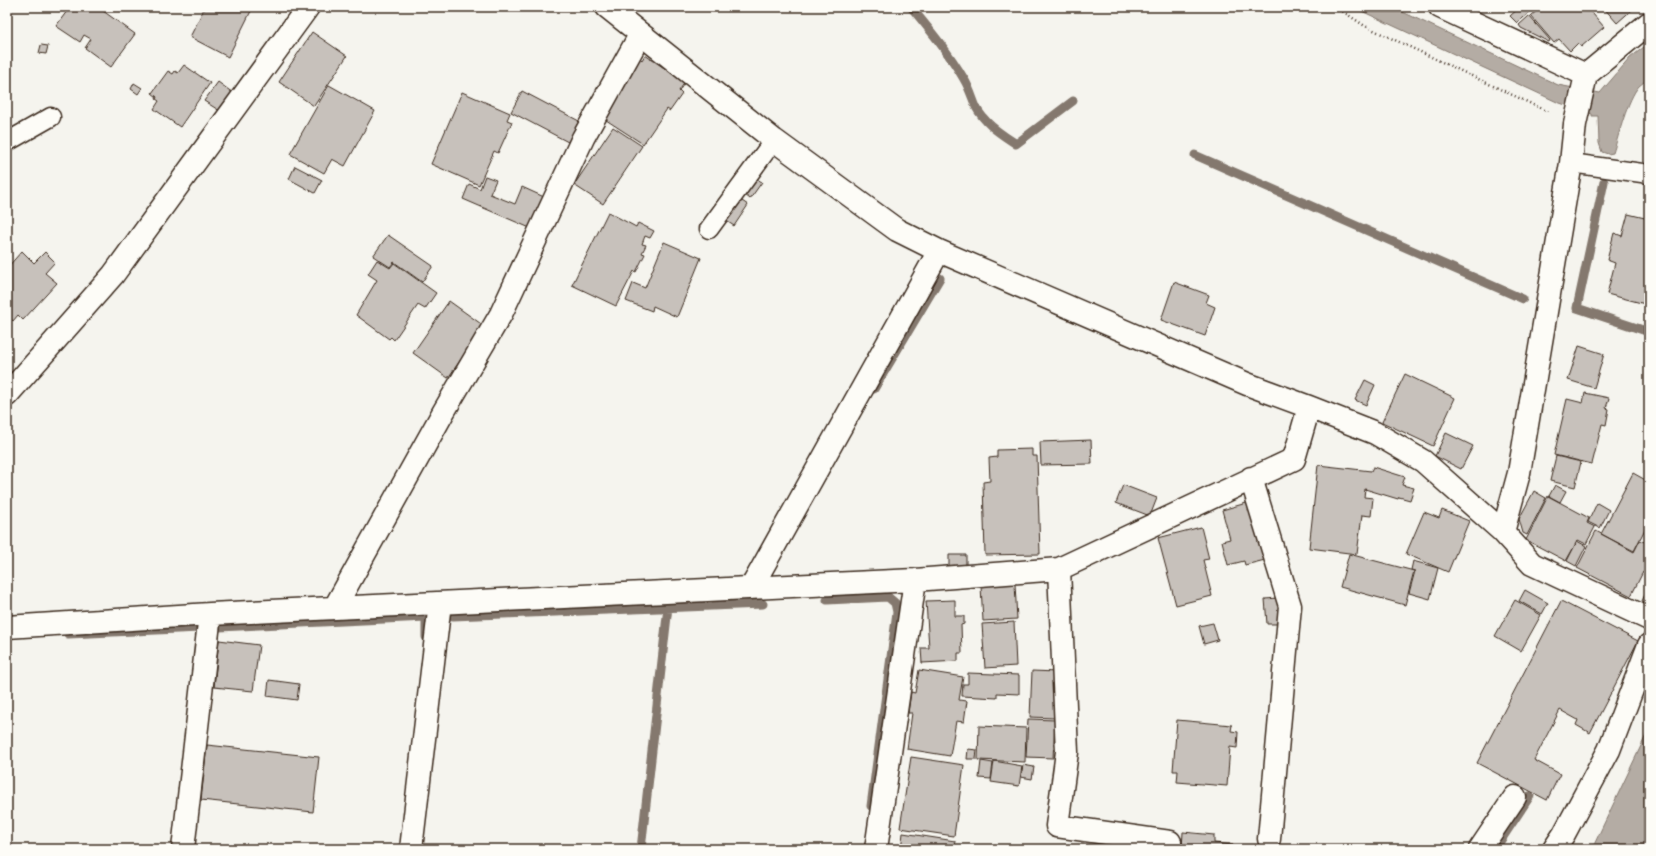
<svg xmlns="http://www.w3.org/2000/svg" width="1656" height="856" viewBox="0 0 1656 856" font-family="Kalam,sans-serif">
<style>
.water{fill:#b4aca4;stroke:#84786e}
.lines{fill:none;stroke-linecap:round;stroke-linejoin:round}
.stream{stroke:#84786e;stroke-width:9}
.building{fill:#c7c1bb;stroke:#3b2a1e}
.lane-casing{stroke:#3b2a1e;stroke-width:21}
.street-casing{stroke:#3b2a1e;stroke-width:25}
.path{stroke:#3b2a1e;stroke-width:2.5;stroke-dasharray:1 3;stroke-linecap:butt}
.lane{stroke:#fdfcf7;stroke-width:18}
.street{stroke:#fdfcf7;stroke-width:22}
</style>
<rect width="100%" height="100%" fill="#f5f4ee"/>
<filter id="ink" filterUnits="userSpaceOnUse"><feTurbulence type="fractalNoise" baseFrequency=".025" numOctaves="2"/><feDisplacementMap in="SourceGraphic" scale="8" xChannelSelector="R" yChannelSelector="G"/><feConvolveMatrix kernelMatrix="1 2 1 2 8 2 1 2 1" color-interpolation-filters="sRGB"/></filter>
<g filter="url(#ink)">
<path class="water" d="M 1353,7 L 1392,7 L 1558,85 L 1600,93 L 1630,58 L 1649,43 L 1649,78 C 1646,81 1642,83 1639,86 C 1627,100 1619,135 1613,153 L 1608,154 L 1602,152 L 1599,143 L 1598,116 L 1592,116 L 1592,114 L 1557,102 Z
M 1649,728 L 1649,849 L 1592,849 L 1649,729 Z"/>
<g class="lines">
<path class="stream" d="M 911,7 C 930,30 949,53 964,79 C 969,87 972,97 976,107 C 985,124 1000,133 1016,144 L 1073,101
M 1195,155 L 1523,299
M 1604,182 L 1577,308 L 1649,332
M 874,389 L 940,278
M 827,600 L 888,597 L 895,603 L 897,612 L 871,806
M 453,616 L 763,604
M 219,627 L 426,617 L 426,637
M 68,634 L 200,628
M 641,849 L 668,607
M 1495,849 L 1530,796"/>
</g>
<path class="building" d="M 70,7 L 100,7 L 99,8 L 135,34 L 111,67 L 85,48 L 91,39 L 84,35 L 80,42 L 56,26 Z
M 205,7 L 244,7 L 251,11 L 228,57 L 190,37 Z
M 1520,7 L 1523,7 L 1529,13 L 1517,23 L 1510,16 Z
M 1541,7 L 1587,7 L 1604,27 L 1581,47 L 1578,43 L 1570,51 L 1559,39 L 1554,43 L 1531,16 Z
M 1603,7 L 1635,7 L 1617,23 Z
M 1529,16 L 1550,40 L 1549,42 L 1521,28 L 1519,25 Z
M 312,32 L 347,56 L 314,106 L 279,82 Z
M 41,45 L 48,46 L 46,54 L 39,53 Z
M 645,55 L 685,82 L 679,91 L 682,94 L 670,111 L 667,109 L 643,144 L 603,118 L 639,57 L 642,60 Z
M 184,65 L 210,83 L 180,127 L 154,109 L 159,101 L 156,99 L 157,97 L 152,93 L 168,71 L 173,74 L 175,71 L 178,73 Z
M 218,82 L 233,93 L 220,111 L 204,101 Z
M 134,83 L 142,88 L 138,94 L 131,89 Z
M 329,85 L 375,111 L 345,166 L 332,159 L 324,173 L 290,154 Z
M 522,91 L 579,121 L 568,142 L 511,112 Z
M 462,92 L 510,113 L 507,120 L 512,122 L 498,153 L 494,151 L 479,185 L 431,164 Z
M 613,127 L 642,146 L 603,204 L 574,185 Z
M 295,166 L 322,180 L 315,193 L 289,179 Z
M 485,176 L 496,180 L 490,194 L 515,204 L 522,187 L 544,197 L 530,228 L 463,199 L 469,184 L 480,189 Z
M 755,178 L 762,182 L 750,199 L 744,194 Z
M 739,199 L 748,205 L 734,226 L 725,220 Z
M 608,212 L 636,227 L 638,223 L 654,231 L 650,238 L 645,236 L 642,244 L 646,245 L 642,253 L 645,254 L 636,272 L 634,271 L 616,306 L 572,285 Z
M 1628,214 L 1649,219 L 1649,305 L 1607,294 L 1615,263 L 1607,260 L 1614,233 L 1622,236 Z
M 388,235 L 433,266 L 422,282 L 394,262 L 390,267 L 373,256 Z
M 664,242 L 701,258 L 677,317 L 653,306 L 652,311 L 626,301 L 633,283 L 645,288 Z
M 22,251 L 34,263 L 45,252 L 55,262 L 45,273 L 57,283 L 23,320 L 18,315 L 13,321 L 7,315 L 7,268 Z
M 377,260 L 390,268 L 394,263 L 436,293 L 425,309 L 418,305 L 394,340 L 391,337 L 389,339 L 356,315 L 377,280 L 368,274 Z
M 1174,282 L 1209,295 L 1206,303 L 1215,307 L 1205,336 L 1161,320 Z
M 449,301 L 484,326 L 448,378 L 413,353 Z
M 1579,346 L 1604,354 L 1594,388 L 1568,380 Z
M 1405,374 L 1455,398 L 1433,446 L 1382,422 Z
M 1365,380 L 1375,385 L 1366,405 L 1355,400 Z
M 1585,393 L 1609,398 L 1606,408 L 1609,409 L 1606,425 L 1602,424 L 1592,464 L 1554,455 L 1567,399 L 1583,403 Z
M 1446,433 L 1473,446 L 1461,469 L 1435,456 Z
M 1091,440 L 1092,464 L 1041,465 L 1040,442 Z
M 1032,449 L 1032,456 L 1037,456 L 1040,554 L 985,555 L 983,482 L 990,481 L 989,458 L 997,457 L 997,450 Z
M 1556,456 L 1581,462 L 1575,487 L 1550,481 Z
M 1318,465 L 1371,471 L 1373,467 L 1405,477 L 1402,485 L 1414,488 L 1410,500 L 1399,497 L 1398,499 L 1365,489 L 1364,497 L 1373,498 L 1371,516 L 1362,515 L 1357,554 L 1309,548 Z
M 1633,473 L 1649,482 L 1649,521 L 1634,551 L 1601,534 Z
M 1123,485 L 1157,498 L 1150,516 L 1116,503 Z
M 1555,485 L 1566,491 L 1560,502 L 1549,496 Z
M 1534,491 L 1546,498 L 1527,535 L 1523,533 L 1519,519 Z
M 1548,496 L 1589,518 L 1587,523 L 1595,527 L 1586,544 L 1578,540 L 1566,561 L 1526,540 Z
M 1250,502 L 1265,560 L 1245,565 L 1244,561 L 1228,565 L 1222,541 L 1230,539 L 1222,510 Z
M 1597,503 L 1609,510 L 1600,528 L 1588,522 Z
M 1442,510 L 1469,521 L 1448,572 L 1406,554 L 1424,512 L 1439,518 Z
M 1201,527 L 1209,559 L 1203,560 L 1212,596 L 1176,605 L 1158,538 Z
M 1596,531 L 1634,552 L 1640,540 L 1649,544 L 1649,575 L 1643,572 L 1631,596 L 1577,568 Z
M 1577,541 L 1586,546 L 1576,566 L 1567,561 Z
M 1349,554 L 1414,571 L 1405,605 L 1340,587 Z
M 949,555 L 966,555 L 966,568 L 949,568 Z
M 1413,561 L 1438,568 L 1430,599 L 1409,593 L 1415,571 L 1411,570 Z
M 1015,584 L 1017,619 L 983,621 L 981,586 Z
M 1649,586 L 1649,605 L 1642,601 Z
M 1525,590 L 1548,603 L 1542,614 L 1519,601 Z
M 1278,598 L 1280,624 L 1267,624 L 1265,599 Z
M 955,600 L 955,616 L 964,616 L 964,624 L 961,625 L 962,653 L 958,653 L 958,661 L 922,663 L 921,648 L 929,648 L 926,601 Z
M 1515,600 L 1541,615 L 1521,651 L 1495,636 Z
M 1561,601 L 1638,641 L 1590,733 L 1576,725 L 1578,720 L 1560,710 L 1534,760 L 1560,774 L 1547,800 L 1477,763 Z
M 1014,622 L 1016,666 L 985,668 L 982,624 Z
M 1213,623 L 1218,640 L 1204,644 L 1199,626 Z
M 219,640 L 259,645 L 253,691 L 214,687 Z
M 919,670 L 963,677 L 959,700 L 967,701 L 964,722 L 956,721 L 950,756 L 907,749 L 912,713 L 908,713 L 911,692 L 915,693 Z
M 1032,671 L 1057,672 L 1055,718 L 1030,717 Z
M 968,673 L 1019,675 L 1019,694 L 997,693 L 997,698 L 962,696 L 963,684 L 968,684 Z
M 269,680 L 299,684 L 297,700 L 267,696 Z
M 1028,719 L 1055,720 L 1053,758 L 1026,757 Z
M 1177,720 L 1232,725 L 1231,731 L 1238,732 L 1237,748 L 1230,747 L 1227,786 L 1177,782 L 1178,771 L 1173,771 Z
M 979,726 L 1026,728 L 1025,762 L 978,760 Z
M 207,745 L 319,757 L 313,812 L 201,800 Z
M 968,749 L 977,750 L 976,759 L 967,759 Z
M 911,757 L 964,765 L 954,836 L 900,828 Z
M 981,761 L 993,763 L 991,779 L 979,778 Z
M 994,761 L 1022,766 L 1019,786 L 991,782 Z
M 1023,765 L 1034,767 L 1032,779 L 1021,777 Z
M 1183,832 L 1214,835 L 1214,843 L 1233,845 L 1233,849 L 1182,849 Z
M 903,833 L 955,841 L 954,849 L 901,849 Z"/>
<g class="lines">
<g class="lane-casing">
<path id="lane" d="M 7,142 L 51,117
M 1571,163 L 1649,174
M 709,229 L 774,140"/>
</g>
<g class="street-casing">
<path id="street" d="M 607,7 L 774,140 L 897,230 L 939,251 L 1247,384 L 1309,407 L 1375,433 L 1423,461 L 1503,532 L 1532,564 L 1649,619
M 1440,7 L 1586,75
M 7,395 L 113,275 L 308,7
M 1251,478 L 1290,606 L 1269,839
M 1503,532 L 1519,473 L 1571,163 L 1575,124 L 1586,75 L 1649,23
M 1059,569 L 1067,752 L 1057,826 L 1170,842 L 1169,849
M 751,588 L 939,251
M 335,607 L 444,411 L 501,314 L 583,138 L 640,35
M 7,627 L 210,614 L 915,580 L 1059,569 L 1294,459 L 1309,407
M 183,849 L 210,614
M 411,849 L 440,603
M 876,849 L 915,580
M 1480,849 L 1515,797
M 1554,849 L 1564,834 L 1609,750 L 1649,645"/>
</g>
<path class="path" d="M 1336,7 L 1365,26 L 1551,113"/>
<use href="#lane" class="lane"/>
<use href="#street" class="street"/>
</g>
</g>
<rect width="1656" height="856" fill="none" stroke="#fdfcf7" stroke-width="24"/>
<rect x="12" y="12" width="1632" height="832" fill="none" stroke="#3b2a1e" stroke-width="1.5" filter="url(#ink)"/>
</svg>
